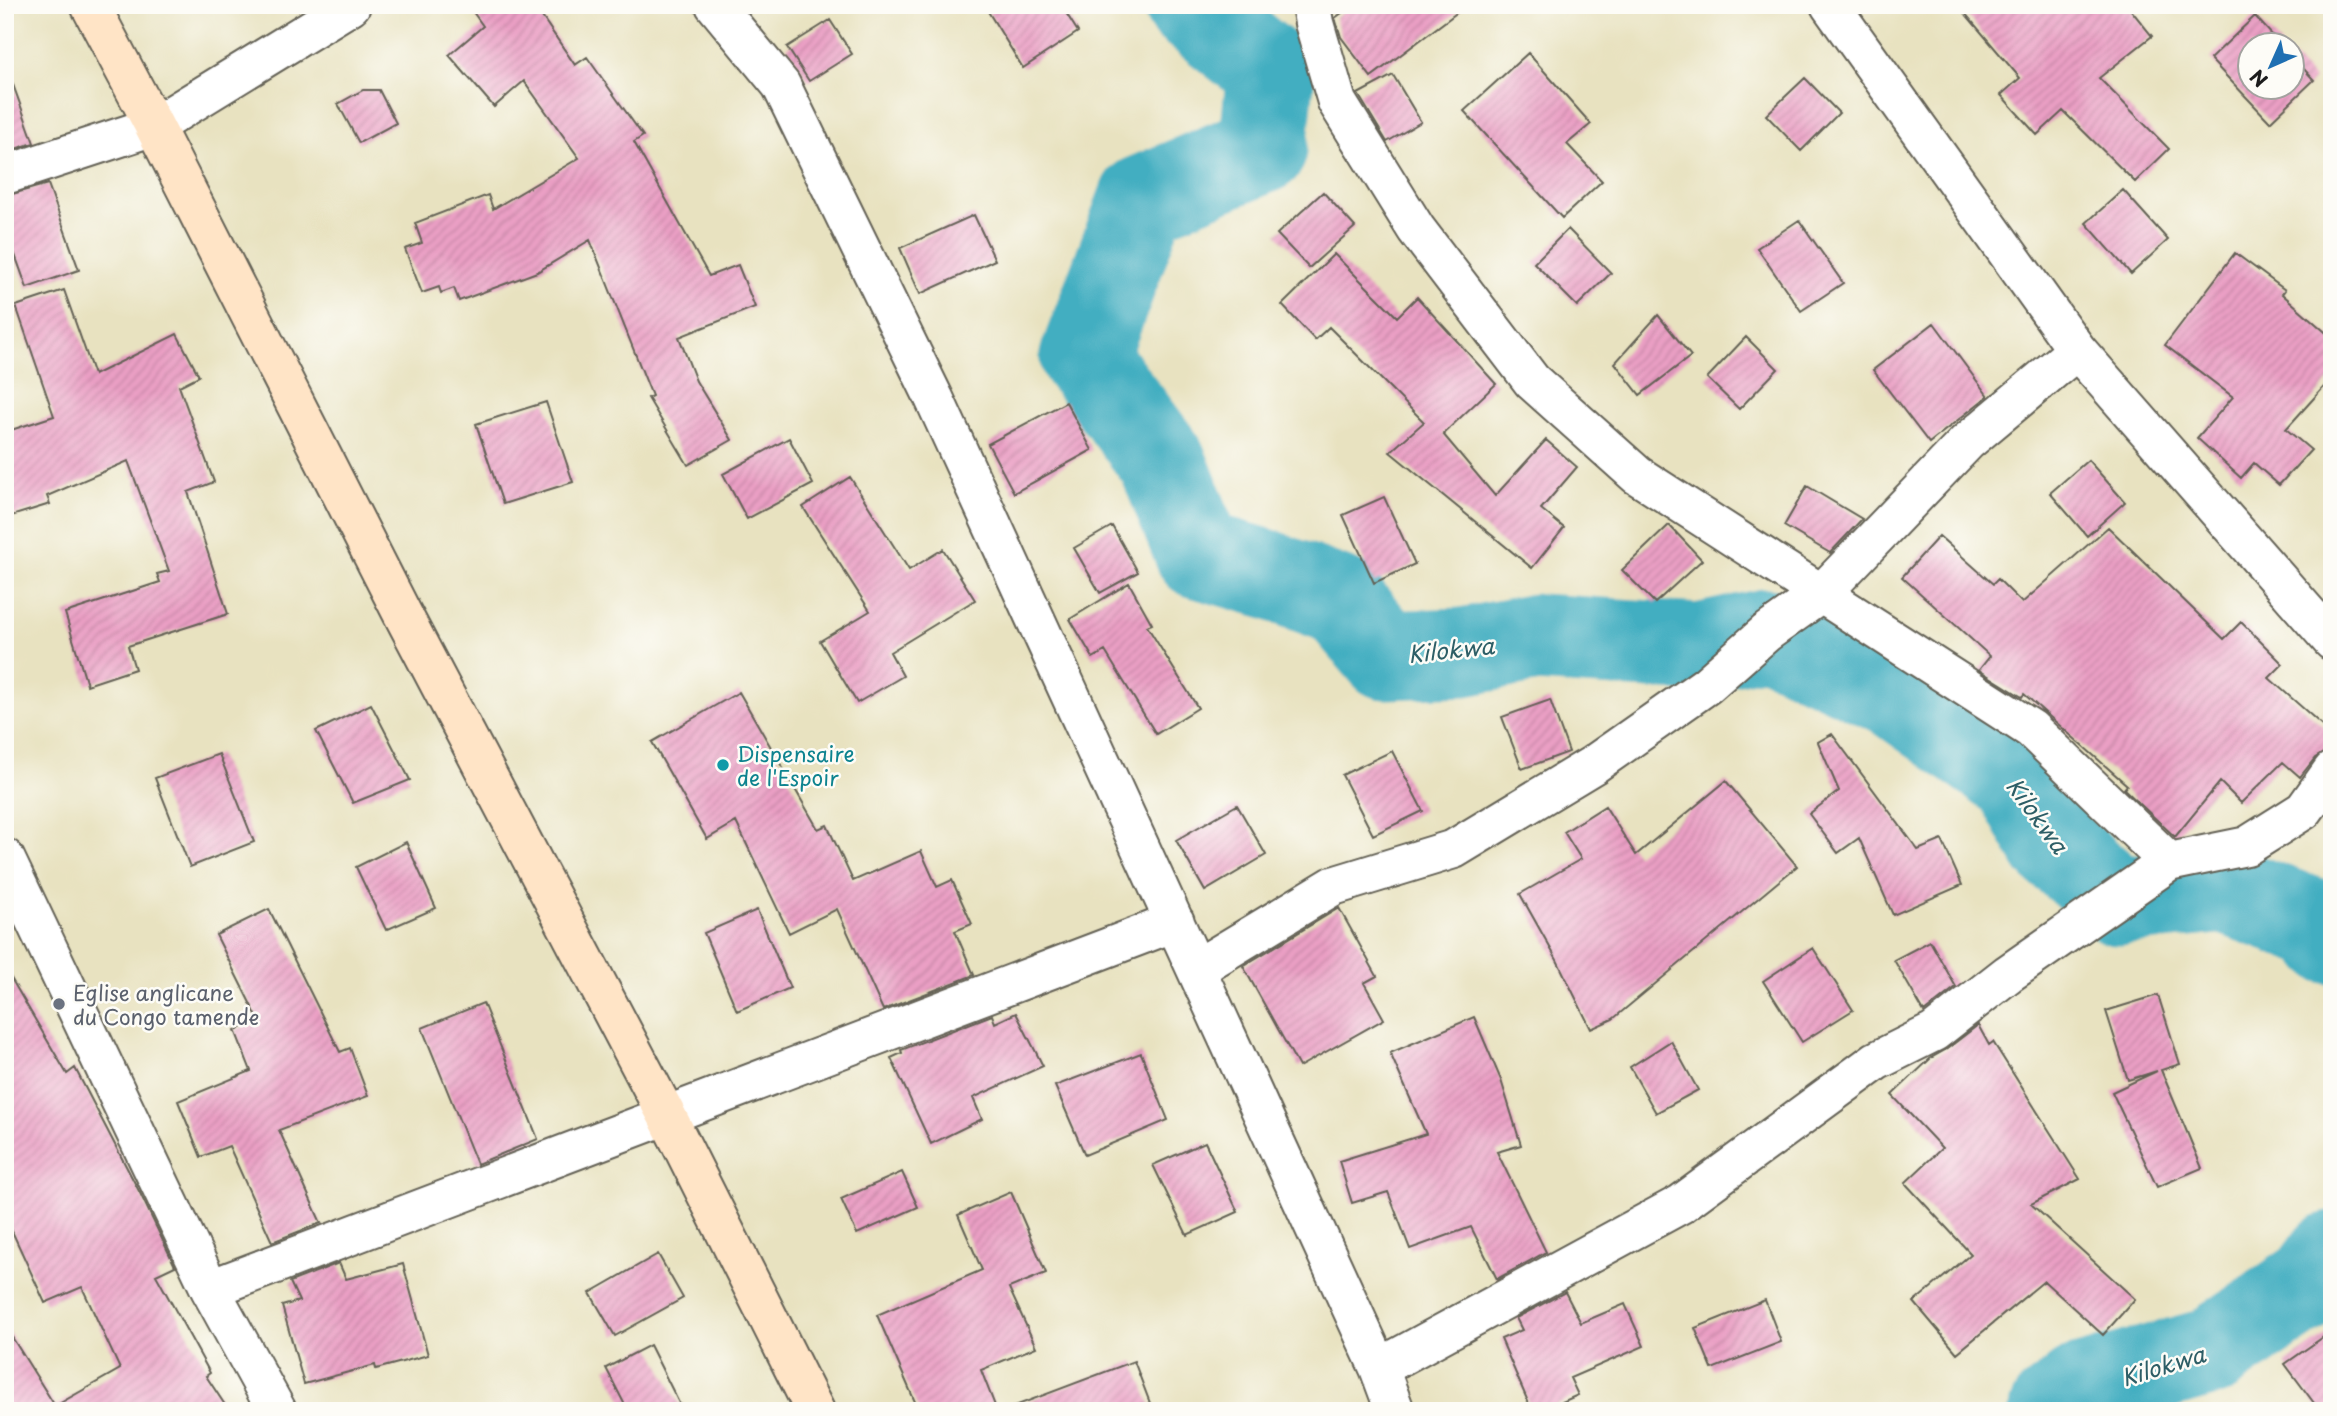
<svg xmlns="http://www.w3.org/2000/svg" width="2337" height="1416" viewBox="0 0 2337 1416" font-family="'Playpen Sans',sans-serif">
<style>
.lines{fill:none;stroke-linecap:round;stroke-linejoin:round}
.stream{stroke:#42aec1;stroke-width:16}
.river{stroke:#42aec1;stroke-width:89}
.building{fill:url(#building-hatch)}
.street-casing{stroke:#636155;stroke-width:42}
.secondary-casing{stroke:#636155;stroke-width:42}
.street{stroke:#fff;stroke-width:38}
.secondary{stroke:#ffe4c6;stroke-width:38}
.culture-dot{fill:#0f9aa8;stroke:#fdfcf7;stroke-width:2.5}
.worship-dot{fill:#6b7280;stroke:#fdfcf7;stroke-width:2.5}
.labels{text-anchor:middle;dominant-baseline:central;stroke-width:5;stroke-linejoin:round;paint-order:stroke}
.culture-label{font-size:21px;fill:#0d838f;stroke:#fdfcf7;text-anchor:start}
.worship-label{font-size:21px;fill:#5b616d;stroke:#fdfcf7;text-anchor:start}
.water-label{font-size:23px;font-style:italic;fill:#2d5e66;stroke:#fdfcf7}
</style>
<defs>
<pattern id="building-hatch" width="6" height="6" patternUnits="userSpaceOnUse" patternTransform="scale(1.75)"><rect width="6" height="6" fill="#ea9fc4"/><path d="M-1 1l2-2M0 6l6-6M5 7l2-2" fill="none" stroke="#c888a8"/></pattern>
</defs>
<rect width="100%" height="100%" fill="#fdfcf7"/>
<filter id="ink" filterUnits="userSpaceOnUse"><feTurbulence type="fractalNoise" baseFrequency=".0143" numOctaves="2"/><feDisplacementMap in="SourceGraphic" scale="14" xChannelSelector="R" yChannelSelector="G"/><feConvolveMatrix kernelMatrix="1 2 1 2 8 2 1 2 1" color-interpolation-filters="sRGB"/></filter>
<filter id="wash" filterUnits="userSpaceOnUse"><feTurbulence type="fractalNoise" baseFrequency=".00686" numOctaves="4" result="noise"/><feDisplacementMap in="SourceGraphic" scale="28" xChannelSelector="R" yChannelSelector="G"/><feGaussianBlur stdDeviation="1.57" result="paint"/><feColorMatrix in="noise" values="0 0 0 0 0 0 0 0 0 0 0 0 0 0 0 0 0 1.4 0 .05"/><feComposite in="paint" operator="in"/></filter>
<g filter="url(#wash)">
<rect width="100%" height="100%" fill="#e8e2c0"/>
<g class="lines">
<path class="stream" d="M 2326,927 L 2332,917"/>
<path class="river" d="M 1188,5 L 1271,71 L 1263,149 L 1143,199 L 1084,357 L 1162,461 L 1199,554 L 1264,573 L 1340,601 L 1386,655 L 1463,652 L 1537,638 L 1699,648 L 1766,633 L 1893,692 L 2017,780 L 2053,845 L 2118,901 L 2224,889 L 2326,927 L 2332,940
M 2053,1411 L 2078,1390 L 2211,1352 L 2313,1282 L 2332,1256"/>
</g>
<g id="blocks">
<path class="building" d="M 468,5 L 534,5 L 575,65 L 587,57 L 643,136 L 634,142 L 709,276 L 738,265 L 755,307 L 679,337 L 696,381 L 732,440 L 688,465 L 648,398 L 652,396 L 590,240 L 537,272 L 459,301 L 454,288 L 441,293 L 439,287 L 422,293 L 405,249 L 422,243 L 415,223 L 488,195 L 493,209 L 579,158 L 524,81 L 494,107 L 449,55 L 483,26 Z
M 984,5 L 1061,5 L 1078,32 L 1023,68 Z
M 1353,5 L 1467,5 L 1371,77 L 1341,37 L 1335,18 Z
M 1958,5 L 2127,5 L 2152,36 L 2099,78 L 2169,149 L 2135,182 L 2063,111 L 2037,135 L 2001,95 L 2020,78 Z
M 2255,16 L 2282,46 L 2250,46 L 2250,88 L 2292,88 L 2292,56 L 2314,80 L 2270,122 L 2210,59 Z
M 830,20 L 852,54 L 809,81 L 787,47 Z
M 1528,53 L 1591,124 L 1567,144 L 1602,181 L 1562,218 L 1464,111 Z
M 1393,75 L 1421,122 L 1387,142 L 1358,94 Z
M 1805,78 L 1839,113 L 1801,151 L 1766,115 Z
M 11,79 L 34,143 L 5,152 L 5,80 Z
M 363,90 L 379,90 L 396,123 L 359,143 L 338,104 Z
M 48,184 L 79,270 L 27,288 L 5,227 L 5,196 Z
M 2123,190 L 2168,240 L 2131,274 L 2086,223 Z
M 1323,192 L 1355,227 L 1309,268 L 1277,234 Z
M 974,215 L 995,260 L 920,294 L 900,248 Z
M 1799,220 L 1843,283 L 1801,311 L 1757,248 Z
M 1568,229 L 1611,273 L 1577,306 L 1534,263 Z
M 2235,253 L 2285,290 L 2282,294 L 2332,338 L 2332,378 L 2286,429 L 2311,450 L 2279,485 L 2254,463 L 2241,478 L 2197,438 L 2233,397 L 2165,345 Z
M 1334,254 L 1397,317 L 1417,297 L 1496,384 L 1443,434 L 1495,496 L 1546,440 L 1577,467 L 1541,509 L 1564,528 L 1532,568 L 1390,452 L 1424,422 L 1329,327 L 1315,340 L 1282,305 Z
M 64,290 L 94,375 L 177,334 L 199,376 L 179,386 L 214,482 L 188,492 L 228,614 L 128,646 L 135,669 L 87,685 L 65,613 L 160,582 L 157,574 L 169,571 L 128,461 L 47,496 L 50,504 L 5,518 L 5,432 L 54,416 L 16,306 Z
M 1658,315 L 1691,356 L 1640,395 L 1615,363 Z
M 1934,323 L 1988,396 L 1929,443 L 1873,370 Z
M 1746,337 L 1778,369 L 1739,409 L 1707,378 Z
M 546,402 L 573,482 L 503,504 L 476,424 Z
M 1066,402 L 1092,450 L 1014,493 L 988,444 Z
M 789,438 L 813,484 L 747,519 L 723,474 Z
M 2088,460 L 2125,502 L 2087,536 L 2050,493 Z
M 850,477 L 909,570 L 943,549 L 975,600 L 890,652 L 903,676 L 857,703 L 820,641 L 870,611 L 803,507 Z
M 1807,486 L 1862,519 L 1830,553 L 1784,526 Z
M 1384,497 L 1415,564 L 1374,583 L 1343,515 Z
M 1669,525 L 1702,560 L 1655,603 L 1622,570 Z
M 1112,526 L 1138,572 L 1100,593 L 1074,548 Z
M 2108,527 L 2224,639 L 2241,622 L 2283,664 L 2269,678 L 2332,734 L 2332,748 L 2315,758 L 2300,777 L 2283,762 L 2241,803 L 2220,782 L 2175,837 L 2124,789 L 2127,785 L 2024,694 L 2022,697 L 1979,670 L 1990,656 L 1902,577 L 1939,536 L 1993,584 L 1998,579 L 2022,603 Z
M 1129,583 L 1152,624 L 1147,626 L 1198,708 L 1156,734 L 1105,651 L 1093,658 L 1070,619 Z
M 739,692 L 818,829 L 827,825 L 853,881 L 921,851 L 937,887 L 952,880 L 972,924 L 955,931 L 974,975 L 883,1010 L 837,909 L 789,933 L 736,822 L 707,839 L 652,742 Z
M 1550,700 L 1569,752 L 1522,769 L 1502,717 Z
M 371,704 L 410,780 L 353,803 L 316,731 Z
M 1832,734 L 1918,850 L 1942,840 L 1962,885 L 1893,915 L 1859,838 L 1838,853 L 1809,814 L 1839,791 L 1818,742 Z
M 1392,751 L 1423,811 L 1373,835 L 1342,775 Z
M 219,754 L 254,842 L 190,867 L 155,778 Z
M 1726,781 L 1797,866 L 1613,1019 L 1591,1029 L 1557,960 L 1520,894 L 1581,859 L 1564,832 L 1605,806 L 1636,855 Z
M 1237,805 L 1266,855 L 1205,891 L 1176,840 Z
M 406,842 L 436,908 L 386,930 L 356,867 Z
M 1339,908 L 1377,976 L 1364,983 L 1384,1019 L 1299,1067 L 1243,966 Z
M 269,909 L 340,1052 L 350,1048 L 368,1096 L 279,1130 L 321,1223 L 272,1242 L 229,1146 L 201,1157 L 178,1101 L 251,1071 L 235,1030 L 259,1021 L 216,935 Z
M 757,910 L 790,988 L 737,1011 L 704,933 Z
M 1930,941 L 1956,987 L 1924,1012 L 1894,960 Z
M 1813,948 L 1853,1010 L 1802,1042 L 1763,981 Z
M 5,968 L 67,1074 L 75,1068 L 140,1193 L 175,1266 L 156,1275 L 210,1373 L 206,1376 L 229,1411 L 5,1411 L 5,1326 L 55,1406 L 120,1369 L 82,1287 L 45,1303 L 5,1216 Z
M 2158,995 L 2180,1064 L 2161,1070 L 2202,1168 L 2157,1187 L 2112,1092 L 2157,1071 L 2128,1080 L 2106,1011 Z
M 483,1003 L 538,1139 L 477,1164 L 422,1028 Z
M 1016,1013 L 1043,1066 L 973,1098 L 982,1119 L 931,1144 L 891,1058 L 902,1053 L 901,1050 L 992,1015 L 995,1023 Z
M 1474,1017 L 1501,1080 L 1521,1145 L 1497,1152 L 1546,1252 L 1497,1279 L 1471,1227 L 1410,1249 L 1388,1192 L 1352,1203 L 1339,1161 L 1426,1134 L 1390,1053 Z
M 1978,1025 L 1989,1045 L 1993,1042 L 2080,1179 L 2031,1204 L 2135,1299 L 2103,1335 L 2044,1281 L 1957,1353 L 1914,1302 L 1971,1254 L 1905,1183 L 1942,1148 L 1892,1095 L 1931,1058 L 1947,1049 Z
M 1671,1041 L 1698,1090 L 1656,1113 L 1630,1067 Z
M 1141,1053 L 1168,1120 L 1085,1155 L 1055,1086 Z
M 1205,1142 L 1238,1212 L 1187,1235 L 1153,1165 Z
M 902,1172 L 918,1207 L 857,1234 L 841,1199 Z
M 1011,1192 L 1046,1273 L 1009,1288 L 1036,1347 L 981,1370 L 997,1411 L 919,1411 L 877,1315 L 982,1270 L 958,1215 Z
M 658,1254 L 683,1298 L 615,1336 L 590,1293 Z
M 339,1263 L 346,1279 L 403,1264 L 428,1355 L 376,1369 L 375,1365 L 304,1384 L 282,1306 L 299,1301 L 290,1282 Z
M 1565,1292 L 1581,1323 L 1625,1304 L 1644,1346 L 1570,1378 L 1578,1395 L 1542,1411 L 1532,1411 L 1501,1339 L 1522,1330 L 1516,1318 Z
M 1765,1300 L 1781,1342 L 1712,1369 L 1695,1328 Z
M 2332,1331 L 2332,1411 L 2320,1411 L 2285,1364 Z
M 650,1345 L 683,1411 L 628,1411 L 606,1368 Z
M 1134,1361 L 1153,1411 L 1013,1411 L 1012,1407 Z"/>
</g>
</g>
<g filter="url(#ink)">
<use href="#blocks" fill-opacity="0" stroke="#636155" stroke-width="2"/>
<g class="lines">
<g class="street-casing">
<path id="street" d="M 715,5 L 781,85 L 934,398 L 1379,1368 L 1395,1411
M 1311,5 L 1314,23 L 1337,102 L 1416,229 L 1532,381 L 1637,475 L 2031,729 L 2169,862
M 1830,5 L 2077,350 L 2332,641
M 5,175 L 154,126 L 351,5
M 5,858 L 210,1289 L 277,1411
M 1196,969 L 1333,886 L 1454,849 L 1593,765 L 1707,685 L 1766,633 L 1822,593 L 1967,442 L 2077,350
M 210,1289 L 1175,922
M 1379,1368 L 1681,1204 L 1876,1061 L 1934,1032 L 2008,974 L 2169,862 L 2247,846 L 2304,810 L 2332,771"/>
</g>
<g class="secondary-casing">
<path id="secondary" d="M 90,5 L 154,126 L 402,613 L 667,1116 L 815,1411"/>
</g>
<use href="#street" class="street"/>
<use href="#secondary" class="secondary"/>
</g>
</g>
<circle class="culture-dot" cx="723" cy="765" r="7"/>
<circle class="worship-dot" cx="59" cy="1004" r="7"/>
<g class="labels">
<g class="culture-label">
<text x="737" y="753">Dispensaire<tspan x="737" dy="24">de l'Espoir</tspan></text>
</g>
<g class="worship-label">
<text x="73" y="992">Eglise anglicane<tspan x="73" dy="24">du Congo tamende</tspan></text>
</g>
<g class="water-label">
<text transform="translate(1451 649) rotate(-6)">Kilokwa</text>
<text transform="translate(2038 815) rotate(54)">Kilokwa</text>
<text transform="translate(2163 1365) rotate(-17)">Kilokwa</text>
</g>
</g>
<rect width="2337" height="1416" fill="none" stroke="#fdfcf7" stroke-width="28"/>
<g transform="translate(2271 66) rotate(225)"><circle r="33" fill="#fdfcf7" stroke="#a3a29f" stroke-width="2"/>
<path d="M0-5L12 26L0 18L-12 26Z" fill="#1f6fb2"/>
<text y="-10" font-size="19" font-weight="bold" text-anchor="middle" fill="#1c1c1c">N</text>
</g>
</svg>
